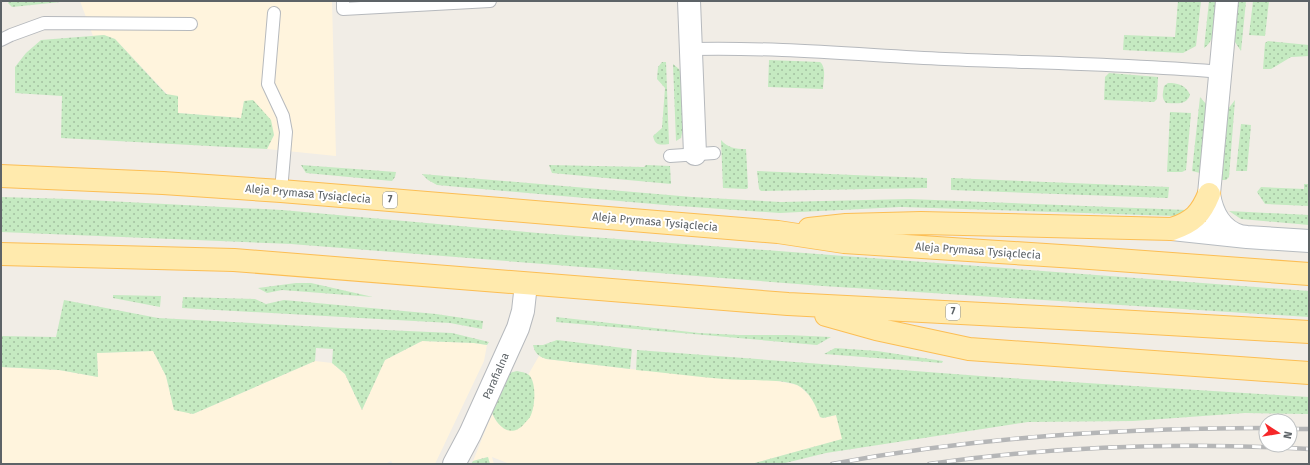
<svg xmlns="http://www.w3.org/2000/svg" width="1310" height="465" viewBox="0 0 1310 465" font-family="'Fira Sans',sans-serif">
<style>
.commercial{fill:#fff4dd}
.green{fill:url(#green-dots)}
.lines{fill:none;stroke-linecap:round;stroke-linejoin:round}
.lane-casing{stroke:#b6b9bd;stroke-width:14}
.street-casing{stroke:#b6b9bd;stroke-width:24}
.secondary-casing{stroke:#b7bcc1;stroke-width:24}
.primary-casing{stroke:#fcbe54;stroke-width:24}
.lane{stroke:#fff;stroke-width:12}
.street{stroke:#fff;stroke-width:22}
.secondary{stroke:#fff;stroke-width:22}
.primary{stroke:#ffeaad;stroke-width:22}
.rail-casing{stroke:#b5b6b7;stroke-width:4.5}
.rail{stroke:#fff;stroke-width:3;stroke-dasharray:9;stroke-linecap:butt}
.labels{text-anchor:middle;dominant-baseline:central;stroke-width:4;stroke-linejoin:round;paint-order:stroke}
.shield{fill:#fff;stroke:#8e9295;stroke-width:1}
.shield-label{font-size:10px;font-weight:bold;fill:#5d6367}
.street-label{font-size:11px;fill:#5d6367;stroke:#fff}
</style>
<defs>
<pattern id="green-dots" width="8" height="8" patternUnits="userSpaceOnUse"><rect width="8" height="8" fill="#c5eac1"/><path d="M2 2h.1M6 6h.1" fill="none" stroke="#a3c1a1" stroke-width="1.8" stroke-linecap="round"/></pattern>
</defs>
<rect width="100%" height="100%" fill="#f1ede6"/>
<path class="commercial" d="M 80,1 L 332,1 L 336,156 L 267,149 L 274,135 L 244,101 L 241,118 L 178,113 L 167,94 L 115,39 L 104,35 L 93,36 Z
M 422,341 L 474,343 L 487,345 L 484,361 L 435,464 L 393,464 L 391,461 L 385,464 L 1,464 L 1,367 L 59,370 L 98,377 L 97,353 L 153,351 L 166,376 L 174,409 L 193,414 L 315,361 L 332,363 L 345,374 L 362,410 L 385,360 Z
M 539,356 L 546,359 L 630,369 L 745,380 L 772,380 L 798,385 L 810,396 L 817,408 L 820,417 L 823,418 L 836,415 L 843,439 L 751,464 L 510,464 L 492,457 L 494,464 L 490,464 L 488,457 L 473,461 L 492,414 L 497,422 L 534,404 L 533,385 L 532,379 L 528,375 Z"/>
<path class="green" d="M 9,1 L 70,1 L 12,7 L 8,3 Z
M 1178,1 L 1201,1 L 1196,46 L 1183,53 L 1123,50 L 1124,35 L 1175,37 Z
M 1209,1 L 1217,1 C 1215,16 1218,39 1204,48 Z
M 1238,1 L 1246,1 L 1241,51 L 1235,42 L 1235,39 Z
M 1253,1 L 1269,1 L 1265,36 L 1249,35 Z
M 104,35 L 115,39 L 166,94 L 178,96 L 178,113 L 241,118 L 244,101 L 253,100 L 271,120 L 274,135 L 267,149 L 61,138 L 62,96 L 15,93 L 15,67 L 26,53 L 41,40 Z
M 1268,41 L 1309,45 L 1309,56 L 1291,57 L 1271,69 L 1263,69 L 1265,43 Z
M 769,60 L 820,62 C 827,68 823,81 823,89 L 768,87 Z
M 662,62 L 666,62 L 669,144 C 660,145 655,146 653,136 L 662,128 L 665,88 L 657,79 L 658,67 Z
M 673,64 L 679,69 L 681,73 L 683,128 L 681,138 L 676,141 Z
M 1109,73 L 1158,77 L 1157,99 L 1154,102 L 1104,100 L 1105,77 Z
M 1168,83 C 1178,83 1186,85 1190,95 C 1186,106 1176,103 1166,103 C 1161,98 1163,93 1164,86 Z
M 1200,97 L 1206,104 L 1206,110 L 1200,173 L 1192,171 Z
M 1235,100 L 1229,177 L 1226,180 L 1221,180 L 1228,109 Z
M 1170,112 L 1191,113 L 1186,170 L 1182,172 L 1167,172 Z
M 1241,124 L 1251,125 L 1247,171 L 1236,171 Z
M 721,140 C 728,148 735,149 746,149 L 748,188 L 746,189 L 723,188 Z
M 301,165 L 396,172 L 395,177 L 392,181 L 306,173 Z
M 549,165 L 644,167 L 646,165 L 670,166 L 671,184 L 552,173 Z
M 757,171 L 927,178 L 927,188 L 761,191 L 759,189 Z
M 422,174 L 692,197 L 781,202 L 909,199 L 1187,210 L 1183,213 L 1175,216 L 901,207 L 780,213 L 665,205 L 437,185 L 428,180 Z
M 951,178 L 1169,187 L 1168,198 L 951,190 Z
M 1304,184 L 1309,184 L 1309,206 L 1265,204 L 1257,192 L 1261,187 L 1304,189 Z
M 1,197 L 69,199 L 282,210 L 538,233 L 1309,291 L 1309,317 L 823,286 L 291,244 L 1,232 Z
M 1229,211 L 1309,215 L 1309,225 L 1241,219 Z
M 296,283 L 311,283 L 373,297 L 282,290 L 267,293 L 258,288 Z
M 113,295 L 161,296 L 160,307 L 113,298 Z
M 183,297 L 255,299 L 266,304 L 284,300 L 436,314 L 483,321 L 482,329 L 450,323 L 182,308 Z
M 64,300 L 158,318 L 341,328 L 452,333 L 489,342 L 487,345 L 474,343 L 422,341 L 385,360 L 362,410 L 345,374 L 332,363 L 333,349 L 316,348 L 315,361 L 193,414 L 174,410 L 166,376 L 153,351 L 97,353 L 98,377 L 59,370 L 1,367 L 1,336 L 56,337 Z
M 556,317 L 699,333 L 739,335 L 788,335 L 831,337 L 817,345 L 556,322 Z
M 557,340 L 632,349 L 630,369 L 546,359 C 538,356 535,353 533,345 L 543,345 Z
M 835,348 L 877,351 L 943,361 L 942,363 L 824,354 Z
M 637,350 L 994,377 L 1309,397 L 1309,414 L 1245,413 L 1133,421 L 1028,422 L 826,453 L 781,464 L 751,464 L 842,439 L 836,415 L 823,418 L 820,417 C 816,405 809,391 797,385 C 783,379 761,381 746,380 C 709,379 672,373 636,370 Z
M 517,371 C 521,372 525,372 529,375 C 537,383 535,408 530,417 C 529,419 526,421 524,424 C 510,440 496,425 491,410 L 509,373 Z
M 488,457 L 490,464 L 471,464 L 473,461 Z"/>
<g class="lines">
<g class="lane-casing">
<path id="lane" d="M 343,1 L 343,9 L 490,1
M 274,13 L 268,84 L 283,116 L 286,132 L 281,191
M 1,40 L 11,35 L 44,23 L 191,24
M 691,49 C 776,47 861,55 945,59 C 1037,63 1129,64 1221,72
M 670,156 L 714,153"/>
</g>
<g class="street-casing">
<path id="street" d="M 689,1 L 695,154
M 1209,194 L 1227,1
M 454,464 L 470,434 L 518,328 L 523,311 L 526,284"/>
</g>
<g class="secondary-casing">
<path id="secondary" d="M 1209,194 C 1212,213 1220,230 1240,236
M 1172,229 L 1247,237 L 1309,241"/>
</g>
<g class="primary-casing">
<path id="primary" d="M 1,176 L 163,183 L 281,191 L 778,232 L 844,242 L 1076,257 L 1309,274
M 809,229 L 846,225 L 921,223 L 1172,229 C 1193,222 1201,214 1209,194
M 1,254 L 234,260 L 788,304 L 1117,321 L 1309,332
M 826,315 L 876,329 L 969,349 L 1309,373"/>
</g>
<use href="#lane" class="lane"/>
<use href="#street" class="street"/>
<use href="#secondary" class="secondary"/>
<use href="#primary" class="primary"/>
<g class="rail-casing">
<path id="rail" d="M 1290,429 L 1309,429
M 832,464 C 975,437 1120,428 1266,428
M 929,464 C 1055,446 1182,442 1309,449"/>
</g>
<use href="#rail" class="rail"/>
</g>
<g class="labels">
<g class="shield">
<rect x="383" y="192" width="14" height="16" rx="3"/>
<rect x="946" y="304" width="14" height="16" rx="3"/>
</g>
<g class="shield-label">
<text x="390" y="200">7</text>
<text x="953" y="312">7</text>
</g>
<g class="street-label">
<text transform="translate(308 194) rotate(5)">Aleja Prymasa Tysiąclecia</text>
<text transform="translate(655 222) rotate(5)">Aleja Prymasa Tysiąclecia</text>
<text transform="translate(978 251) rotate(4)">Aleja Prymasa Tysiąclecia</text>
<text transform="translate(496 376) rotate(-66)">Parafialna</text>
</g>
</g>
<rect width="1310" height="465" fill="none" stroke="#5d6367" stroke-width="4"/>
<g transform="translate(1278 433) rotate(102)"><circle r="19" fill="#ffffff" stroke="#bec1c2"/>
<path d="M0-3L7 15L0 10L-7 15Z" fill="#f62729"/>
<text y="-6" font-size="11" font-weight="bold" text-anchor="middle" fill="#5d6367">N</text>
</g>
</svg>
